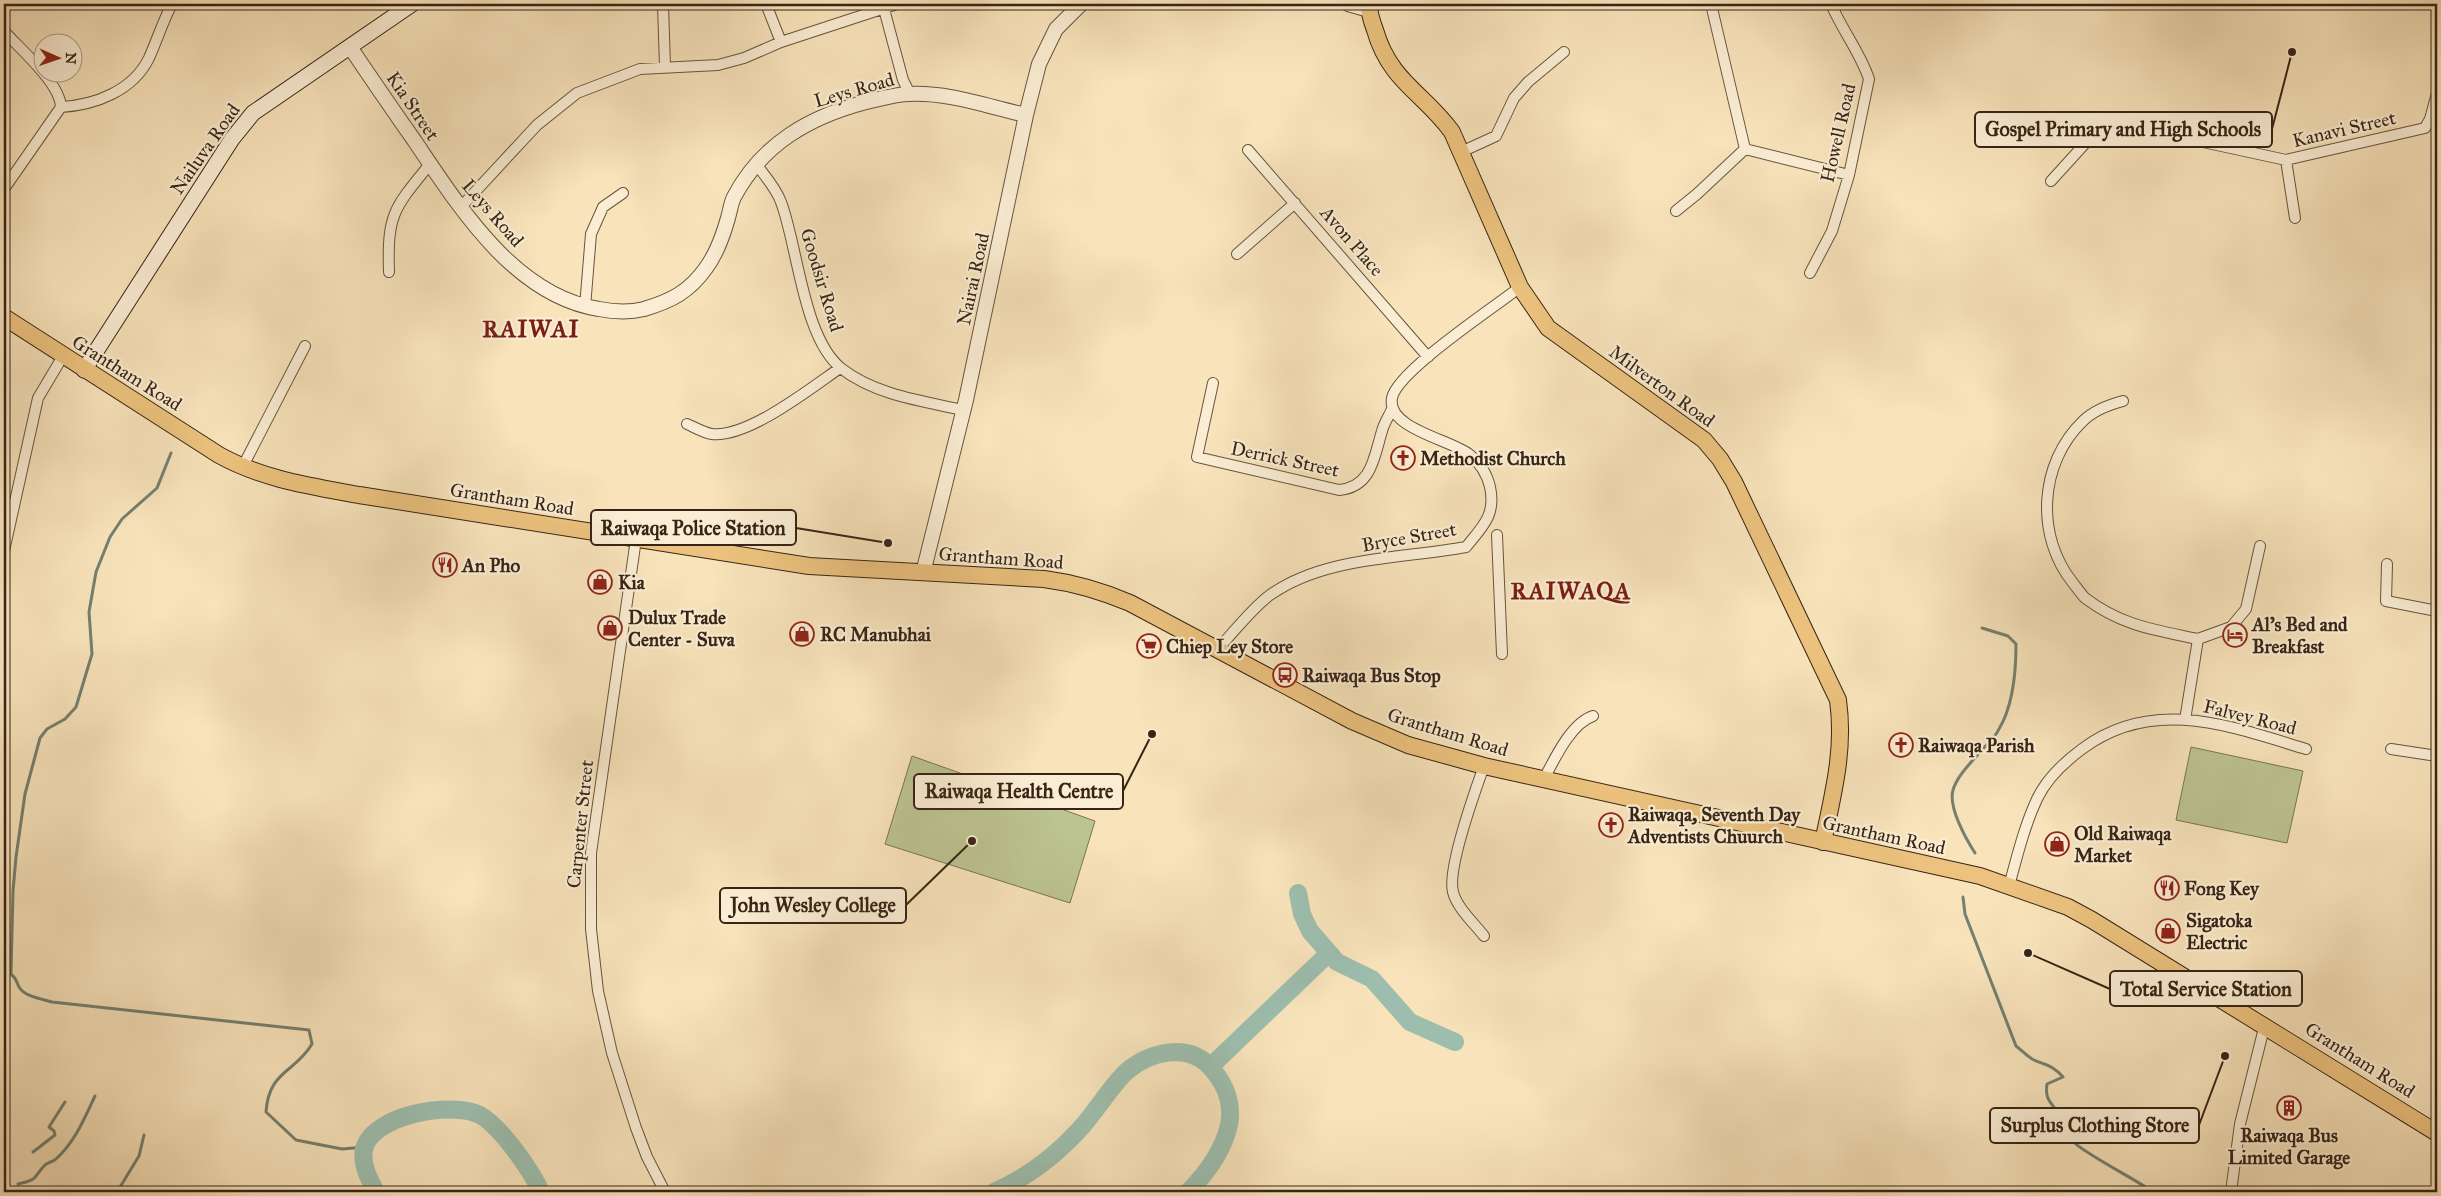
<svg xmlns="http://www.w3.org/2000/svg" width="2441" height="1196" viewBox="0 0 2441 1196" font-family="'IM FELL Great Primer',serif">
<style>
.green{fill:#bcc491;stroke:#7a7454}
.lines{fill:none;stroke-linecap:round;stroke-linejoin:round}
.stream{stroke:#748071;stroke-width:3}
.river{stroke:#9dbeae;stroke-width:18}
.minor-casing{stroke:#67543f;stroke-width:12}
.tertiary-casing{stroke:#67543f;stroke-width:16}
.secondary-casing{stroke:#372416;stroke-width:17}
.primary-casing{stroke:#372416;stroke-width:18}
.minor{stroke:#faedd3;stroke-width:10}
.tertiary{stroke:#faedd3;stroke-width:14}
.secondary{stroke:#faedd3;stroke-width:15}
.primary{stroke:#ecc27e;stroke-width:16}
.labels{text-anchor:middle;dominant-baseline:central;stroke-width:4.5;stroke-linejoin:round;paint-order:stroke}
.street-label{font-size:19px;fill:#372416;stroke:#faedd3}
.poi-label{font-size:19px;font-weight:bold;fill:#372416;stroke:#faedd3;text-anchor:start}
.district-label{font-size:24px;font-weight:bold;letter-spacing:1px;fill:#7a1f14;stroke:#faedd3}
.leader{fill:none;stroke:#372416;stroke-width:2}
.callout-dot{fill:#372416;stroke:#faedd3;stroke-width:2}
.callout{fill:#faedd3;stroke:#372416;stroke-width:2}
.callout-label{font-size:20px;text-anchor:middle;font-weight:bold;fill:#372416}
</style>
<rect width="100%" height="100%" fill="#f8e3bb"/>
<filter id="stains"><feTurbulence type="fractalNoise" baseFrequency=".004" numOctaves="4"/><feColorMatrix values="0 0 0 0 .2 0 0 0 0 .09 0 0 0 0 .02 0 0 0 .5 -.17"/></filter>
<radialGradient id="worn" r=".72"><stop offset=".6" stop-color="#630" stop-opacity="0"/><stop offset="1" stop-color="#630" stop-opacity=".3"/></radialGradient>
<path class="green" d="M 2191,747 L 2303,771 L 2287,843 L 2176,820 Z
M 912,756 L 1095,821 L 1070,903 L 885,844 Z"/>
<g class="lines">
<path class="stream" d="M 171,453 L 157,488 L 122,519 L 110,537 L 96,572 L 89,612 L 92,654 L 76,707 L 65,719 L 47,729 L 40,738 L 25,794 L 16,857 L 13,891 L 11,974 C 17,979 16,981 19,987 C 25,997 42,999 52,1002 L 309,1030 L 312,1044 C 295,1073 269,1070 266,1112 L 296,1140 L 342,1149 L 365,1147
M 1975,853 C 1966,839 1948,807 1953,790 C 1957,776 1970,764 1979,753 C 1986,745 1995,738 1999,729 C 2013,706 2016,670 2016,644 L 2008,636 L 1982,628
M 1963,897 L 1965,914 L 2016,1046 C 2021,1050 2026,1055 2032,1059 C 2044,1065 2053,1065 2063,1077 L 2047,1084 C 2045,1098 2049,1101 2057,1111 C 2064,1121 2067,1133 2074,1142 C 2079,1150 2134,1179 2147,1188 L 2146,1192
M 4,974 L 11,974
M 33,1152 L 55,1135 L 54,1131 L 49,1127 L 65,1102
M 18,1184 C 40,1179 32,1178 45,1165 C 48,1162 53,1162 56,1159 C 75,1142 84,1119 95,1096
M 117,1192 L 139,1156 L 144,1135"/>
<path class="river" d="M 1298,893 L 1302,914 L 1310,931 L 1337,962 L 1372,979 L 1410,1022 L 1455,1042
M 1210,1067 L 1329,953
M 376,1192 C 369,1179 361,1164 364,1149 C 373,1114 453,1101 480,1115 C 501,1127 531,1170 541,1192
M 994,1192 C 1026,1178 1055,1156 1079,1130 C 1096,1112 1109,1088 1127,1071 C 1151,1051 1190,1042 1212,1069 C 1226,1085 1233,1105 1229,1125 C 1223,1151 1206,1174 1188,1192"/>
<g class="minor-casing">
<path id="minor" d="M 663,4 L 665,67
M 766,4 L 781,42
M 1711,4 L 1745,149
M 884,9 L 903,80 L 910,94
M 4,31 C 20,49 60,83 61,107 L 4,189
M 61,107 C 95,105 133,91 149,58 C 157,40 163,21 172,4
M 1745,149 L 1849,175
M 1248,150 L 1428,357
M 1461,152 L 1496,136 L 1514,98 L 1528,82 L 1564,52
M 2286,160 L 2295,218
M 756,164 C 765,176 776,188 781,202 C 798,247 803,339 842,369 C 876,395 922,401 963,410
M 2051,181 L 2091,137 L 2107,126 L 2125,125 L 2286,160 L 2425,128 L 2430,119 L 2437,93
M 460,208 L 537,125 L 577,93 L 640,69 L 718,65 L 744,58 L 781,42 L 897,4
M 1676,211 L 1697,194 L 1745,149
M 1237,254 L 1295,203
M 389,272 C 387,214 394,208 430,164
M 1810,273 L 1832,231 L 1849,175 L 1869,79 C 1860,52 1842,30 1831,4
M 585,307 L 591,234 L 603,207 L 623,193
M 1213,383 L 1197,457 L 1339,490 C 1372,487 1374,457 1382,431 C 1384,423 1389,416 1392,409
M 2123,401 C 2108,405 2094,410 2083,421 C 2039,463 2035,536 2073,583 C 2077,588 2081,594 2085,598 C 2122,626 2155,630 2198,639
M 687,424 C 694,427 704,433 712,434 C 748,438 811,388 840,368
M 242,468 L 305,346
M 1497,535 L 1502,654
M 636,539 L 591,853 L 591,929 L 598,991 L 612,1053 L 636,1128 L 647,1157 L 665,1192
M 4,551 L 38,398 L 63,356
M 2387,564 L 2386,601 L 2437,611
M 1217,650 C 1233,633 1252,608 1270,595 C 1325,556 1402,559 1466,547 C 1483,526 1496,515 1490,487 C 1487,474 1480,463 1470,455 C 1453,440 1386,429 1392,398 C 1397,371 1495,307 1520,287
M 2185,720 L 2198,639 L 2231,627 L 2246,609 L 2260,546
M 2391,749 L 2437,756
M 1484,766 C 1475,791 1447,869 1453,892 C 1457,908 1474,923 1484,936
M 1544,779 C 1554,760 1571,723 1593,716
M 2009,886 C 2017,857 2024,827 2037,799 C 2047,778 2063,763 2082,749 C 2153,696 2230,726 2306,749
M 2231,1192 L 2240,1124 L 2265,1024"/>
</g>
<g class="tertiary-casing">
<path id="tertiary" d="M 1348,4 L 1369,10
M 350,47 C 371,78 392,109 414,140 C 458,205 514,296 599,309 C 615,312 628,313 644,309 C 671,301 689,292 706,268 C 717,253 723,236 728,218 C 730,211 731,203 734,197 C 762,144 809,117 866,102 C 880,99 895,94 910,94 C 948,92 989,107 1026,115
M 923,573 L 966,400 L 1026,115 L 1039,64 L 1056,29 L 1081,4"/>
</g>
<g class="secondary-casing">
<path id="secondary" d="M 84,370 L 232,139 L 253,113 L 412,4"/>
</g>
<g class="primary-casing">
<path id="primary" d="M 1369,4 C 1369,13 1372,22 1375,30 C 1390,82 1424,93 1452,132 L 1520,287 L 1548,328 L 1704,440 L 1720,459 L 1734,482 L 1838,700 C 1845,750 1833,794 1823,842
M 4,317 L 219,455 C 262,479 310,486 359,495 L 809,566 L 1044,579 C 1074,583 1102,591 1130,603 L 1352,721 L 1408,745 L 1484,766 L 1980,876 L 2068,907 L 2092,920 L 2437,1133"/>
</g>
<use href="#minor" class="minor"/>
<use href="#tertiary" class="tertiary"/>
<use href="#secondary" class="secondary"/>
<use href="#primary" class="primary"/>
</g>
<defs>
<g id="church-ring" transform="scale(1.25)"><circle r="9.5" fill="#faedd3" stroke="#8f2418" stroke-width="1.5"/><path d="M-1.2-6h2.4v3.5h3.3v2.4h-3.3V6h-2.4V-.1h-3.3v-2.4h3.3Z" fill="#8f2418"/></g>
<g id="restaurant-ring" transform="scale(1.25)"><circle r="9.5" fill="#faedd3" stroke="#8f2418" stroke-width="1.5"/><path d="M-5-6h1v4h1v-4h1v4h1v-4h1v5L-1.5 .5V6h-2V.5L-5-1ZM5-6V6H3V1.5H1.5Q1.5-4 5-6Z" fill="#8f2418"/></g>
<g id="shop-ring" transform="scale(1.25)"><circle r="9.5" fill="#faedd3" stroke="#8f2418" stroke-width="1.5"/><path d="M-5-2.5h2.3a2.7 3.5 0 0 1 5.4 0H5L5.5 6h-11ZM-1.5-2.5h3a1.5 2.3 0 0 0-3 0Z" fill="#8f2418"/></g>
<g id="hotel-ring" transform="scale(1.25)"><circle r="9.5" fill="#faedd3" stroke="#8f2418" stroke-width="1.5"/><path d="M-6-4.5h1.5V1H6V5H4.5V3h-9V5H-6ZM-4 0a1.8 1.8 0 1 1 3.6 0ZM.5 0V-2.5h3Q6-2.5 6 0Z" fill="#8f2418"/></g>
<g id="supermarket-ring" transform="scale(1.25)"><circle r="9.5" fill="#faedd3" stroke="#8f2418" stroke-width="1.5"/><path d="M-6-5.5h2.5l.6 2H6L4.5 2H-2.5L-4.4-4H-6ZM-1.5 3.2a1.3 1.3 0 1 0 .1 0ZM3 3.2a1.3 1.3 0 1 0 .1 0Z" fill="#8f2418"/></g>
<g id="bus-ring" transform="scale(1.25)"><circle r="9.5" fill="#faedd3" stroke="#8f2418" stroke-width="1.5"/><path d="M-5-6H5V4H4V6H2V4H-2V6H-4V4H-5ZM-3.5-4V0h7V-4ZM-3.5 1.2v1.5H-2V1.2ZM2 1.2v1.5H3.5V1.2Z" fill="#8f2418"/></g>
<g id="building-ring" transform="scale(1.25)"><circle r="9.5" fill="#faedd3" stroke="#8f2418" stroke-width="1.5"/><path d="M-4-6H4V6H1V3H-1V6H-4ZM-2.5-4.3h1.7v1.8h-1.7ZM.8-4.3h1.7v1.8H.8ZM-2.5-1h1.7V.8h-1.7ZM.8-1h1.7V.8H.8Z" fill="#8f2418"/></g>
</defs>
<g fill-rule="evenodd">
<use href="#church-ring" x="1403" y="458"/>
<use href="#restaurant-ring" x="445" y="565"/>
<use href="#shop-ring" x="600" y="582"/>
<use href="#shop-ring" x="610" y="628"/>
<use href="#shop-ring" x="802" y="634"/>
<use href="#hotel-ring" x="2235" y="635"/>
<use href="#supermarket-ring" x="1149" y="646"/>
<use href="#bus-ring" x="1285" y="675"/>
<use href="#church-ring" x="1901" y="745"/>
<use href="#church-ring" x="1611" y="825"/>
<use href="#shop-ring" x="2057" y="844"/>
<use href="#restaurant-ring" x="2167" y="888"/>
<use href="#shop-ring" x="2168" y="931"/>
<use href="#building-ring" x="2289" y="1108"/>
</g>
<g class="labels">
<g class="street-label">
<text transform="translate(854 90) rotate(-16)">Leys Road</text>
<text transform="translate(413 106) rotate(56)">Kia Street</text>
<text transform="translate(2344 129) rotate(-13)">Kanavi Street</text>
<text transform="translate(1838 133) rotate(-77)">Howell Road</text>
<text transform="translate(205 149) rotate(-55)">Nailuva Road</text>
<text transform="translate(493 213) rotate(49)">Leys Road</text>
<text transform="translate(1352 241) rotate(49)">Avon Place</text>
<text transform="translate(973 279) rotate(-78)">Nairai Road</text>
<text transform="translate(822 280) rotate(73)">Goodsir Road</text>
<text transform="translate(127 373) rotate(32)">Grantham Road</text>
<text transform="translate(1662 386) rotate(36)">Milverton Road</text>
<text transform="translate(1285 459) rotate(12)">Derrick Street</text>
<text transform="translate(512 499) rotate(9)">Grantham Road</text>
<text transform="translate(1409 537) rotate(-10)">Bryce Street</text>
<text transform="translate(1001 558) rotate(4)">Grantham Road</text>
<text transform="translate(2250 717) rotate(14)">Falvey Road</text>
<text transform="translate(1448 732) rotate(17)">Grantham Road</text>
<text transform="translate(580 824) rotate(-84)">Carpenter Street</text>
<text transform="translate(1884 835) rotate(12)">Grantham Road</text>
<text transform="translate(2360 1060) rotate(32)">Grantham Road</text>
</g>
<g class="poi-label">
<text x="1420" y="458">Methodist Church</text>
<text x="462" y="565">An Pho</text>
<text x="618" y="582">Kia</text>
<text x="628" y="617">Dulux Trade<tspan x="628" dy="22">Center - Suva</tspan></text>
<text x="2252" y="624">Al's Bed and<tspan x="2252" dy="22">Breakfast</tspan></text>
<text x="820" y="634">RC Manubhai</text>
<text x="1166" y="646">Chiep Ley Store</text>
<text x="1302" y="675">Raiwaqa Bus Stop</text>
<text x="1918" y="745">Raiwaqa Parish</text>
<text x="1628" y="814">Raiwaqa, Seventh Day<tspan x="1628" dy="22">Adventists Chuurch</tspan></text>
<text x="2074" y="833">Old Raiwaqa<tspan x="2074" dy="22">Market</tspan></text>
<text x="2184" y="888">Fong Key</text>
<text x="2186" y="920">Sigatoka<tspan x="2186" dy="22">Electric</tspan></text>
<text x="2289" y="1135" text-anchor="middle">Raiwaqa Bus<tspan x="2289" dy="22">Limited Garage</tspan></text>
</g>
<g class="district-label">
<text x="531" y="329">RAIWAI</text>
<text x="1571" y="591">RAIWAQA</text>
</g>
</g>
<path class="leader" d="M2292 52L2272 129M888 543L796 528M1152 734L1123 791M972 841L906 905M2028 953L2110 989M2225 1056L2199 1125"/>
<g class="callout-dot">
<circle cx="2292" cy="52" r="5"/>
<circle cx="888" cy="543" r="5"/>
<circle cx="1152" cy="734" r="5"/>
<circle cx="972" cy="841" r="5"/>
<circle cx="2028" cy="953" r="5"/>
<circle cx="2225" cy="1056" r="5"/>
</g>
<g class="callout">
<rect x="1975" y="112" width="297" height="35" rx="5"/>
<rect x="591" y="510" width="205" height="35" rx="5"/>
<rect x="914" y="774" width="209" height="35" rx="5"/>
<rect x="720" y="888" width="186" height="35" rx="5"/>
<rect x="2110" y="971" width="192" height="35" rx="5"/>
<rect x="1990" y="1108" width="209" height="35" rx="5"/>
</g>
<g class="callout-label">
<text x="2123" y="136">Gospel Primary and High Schools</text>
<text x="693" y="535">Raiwaqa Police Station</text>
<text x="1019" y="798">Raiwaqa Health Centre</text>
<text x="813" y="912">John Wesley College</text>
<text x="2206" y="996">Total Service Station</text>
<text x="2095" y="1132">Surplus Clothing Store</text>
</g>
<rect width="2441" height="1196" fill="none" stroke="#f8e3bb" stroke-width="20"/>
<rect x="5" y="5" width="2431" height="1186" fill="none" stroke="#372416" stroke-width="2.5"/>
<rect x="10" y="10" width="2421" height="1176" fill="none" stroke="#372416"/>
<g transform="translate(58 58) rotate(92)"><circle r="24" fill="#faedd3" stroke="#ac9d87"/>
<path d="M0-4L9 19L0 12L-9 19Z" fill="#8f2418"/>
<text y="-8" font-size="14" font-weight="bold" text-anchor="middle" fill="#372416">N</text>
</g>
<rect width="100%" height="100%" filter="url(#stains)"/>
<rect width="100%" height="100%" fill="url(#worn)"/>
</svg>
